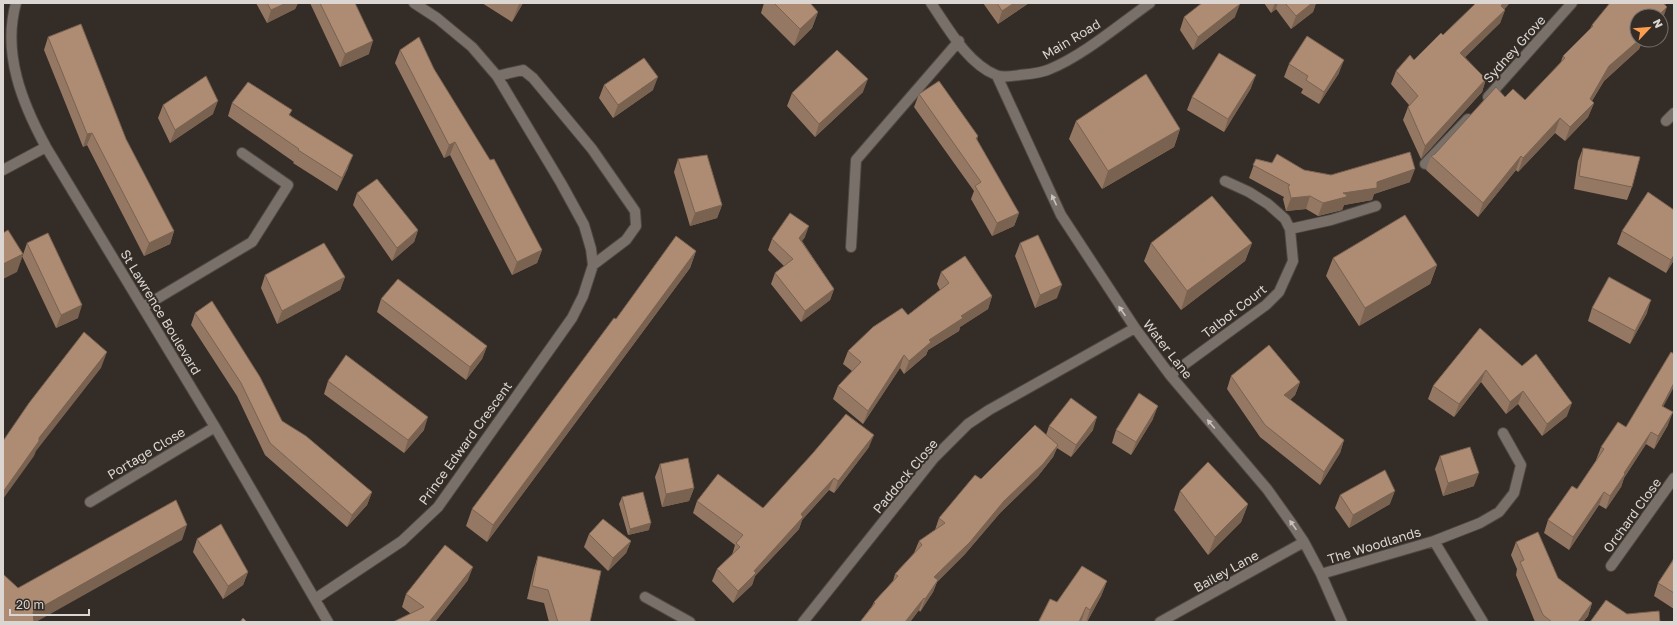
<svg xmlns="http://www.w3.org/2000/svg" width="1677" height="625" viewBox="0 0 1677 625" font-family="'Golos Text',sans-serif">
<style>
.lines{fill:none;stroke-linecap:round;stroke-linejoin:round}
.minor-casing{stroke:#4e4742;stroke-width:12}
.minor{stroke:#797069;stroke-width:10}
.wall{fill:#957863}
.shaded-wall{fill:#796250}
.building{fill:#ad8c73;stroke:#796250}
.oneway{fill:#c7c2bd}
.labels{text-anchor:middle;dominant-baseline:central;stroke-width:4;stroke-linejoin:round;paint-order:stroke}
.street-label{font-size:13px;fill:#dbd6d2;stroke:#342c26}
</style>
<rect width="100%" height="100%" fill="#342c26"/>
<g class="lines">
<g class="minor-casing">
<path id="minor" d="M 16,3 C 2,53 22,103 46,147 L 215,427 L 328,622
M 931,3 C 948,28 967,63 996,75 C 1003,78 1013,76 1020,75 C 1030,74 1042,73 1050,69 C 1084,55 1120,24 1150,3
M 497,76 L 523,70 L 533,78 L 592,149 L 635,211 L 636,226 L 626,240 L 593,265
M 997,76 L 1061,215 L 1135,328 L 1170,375 L 1267,489 L 1292,524 L 1304,542 L 1321,574 L 1342,622
M 1488,97 L 1572,3
M 1666,121 L 1674,113
M 1425,164 L 1468,119
M 3,170 L 46,147
M 1290,229 L 1331,220 L 1376,206
M 851,247 L 856,160 L 959,41
M 143,307 L 252,242 L 288,185 L 242,153
M 1170,375 L 1266,305 L 1279,292 L 1293,261 L 1290,229 L 1285,219 L 1268,204 L 1249,192 L 1225,181
M 90,502 L 215,427
M 1434,541 L 1483,622
M 1611,566 L 1674,478
M 1321,574 L 1434,541 L 1480,523 L 1499,512 L 1514,493 L 1521,465 L 1503,433
M 645,597 L 690,622
M 315,599 L 402,541 L 438,507 L 572,318 L 583,296 L 593,265 L 591,249 L 584,225 L 561,183 L 497,76 L 472,47 L 437,18 L 414,3
M 803,622 L 934,458 L 968,424 L 989,410 L 1135,328
M 1160,622 L 1304,542"/>
</g>
<use href="#minor" class="minor"/>
</g>
<path class="wall" d="M 256,3 L 298,3 L 295,9 L 267,23 Z
M 310,3 L 355,3 L 369,54 L 340,67 Z
M 482,3 L 523,3 L 512,22 Z
M 764,3 L 810,3 L 818,12 L 812,28 L 794,46 L 761,13 Z
M 983,3 L 1029,3 L 998,24 Z
M 1264,3 L 1316,3 L 1313,12 L 1291,29 L 1276,9 L 1271,13 Z
M 1610,3 L 1667,3 L 1665,5 L 1662,21 L 1661,22 L 1661,16 L 1637,40 L 1643,40 L 1639,49 L 1604,81 L 1592,101 L 1594,103 L 1588,117 L 1565,141 L 1555,133 L 1518,172 L 1516,170 L 1478,217 L 1426,170 L 1431,156 L 1435,154 L 1505,97 L 1525,100 L 1560,64 L 1563,56 L 1590,29 L 1592,25 Z
M 1504,9 L 1505,10 L 1500,23 L 1465,57 L 1486,79 L 1482,92 L 1421,159 L 1403,120 L 1408,107 L 1409,105 L 1391,84 L 1396,71 L 1414,60 Z
M 1184,17 L 1235,17 L 1193,50 L 1180,30 Z
M 48,37 L 174,231 L 170,244 L 144,256 L 87,145 L 83,147 L 44,50 Z
M 400,50 L 434,69 L 490,160 L 542,250 L 537,263 L 512,275 L 450,155 L 444,158 L 395,63 Z
M 1289,64 L 1339,73 L 1319,104 L 1301,93 L 1303,89 L 1284,77 Z
M 604,85 L 653,90 L 613,118 L 599,98 Z
M 1251,88 L 1224,132 L 1187,110 L 1192,97 Z
M 863,92 L 815,137 L 787,106 L 792,93 Z
M 919,94 L 978,136 L 977,140 L 1019,213 L 1014,226 L 992,236 L 971,199 L 974,191 L 914,107 Z
M 232,103 L 290,115 L 348,168 L 337,191 L 293,163 L 294,162 L 228,116 Z
M 163,105 L 213,114 L 170,143 L 158,118 Z
M 1076,121 L 1180,129 L 1174,147 L 1102,189 L 1069,139 Z
M 1583,148 L 1632,187 L 1627,200 L 1574,189 L 1578,161 Z
M 678,159 L 722,205 L 717,218 L 690,226 L 674,172 Z
M 1256,159 L 1304,170 L 1331,175 L 1410,182 L 1374,194 L 1372,200 L 1344,205 L 1342,210 L 1318,216 L 1306,209 L 1286,211 L 1283,199 L 1284,197 L 1249,178 Z
M 357,193 L 418,230 L 414,242 L 392,261 L 353,205 Z
M 1622,231 L 1674,260 L 1666,273 L 1617,244 Z
M 805,237 L 802,241 L 834,289 L 830,300 L 801,322 L 771,284 L 775,273 L 784,266 L 768,250 L 772,239 Z
M 27,243 L 78,318 L 56,328 L 22,256 L 17,272 Z
M 1020,243 L 1057,298 L 1035,308 L 1015,256 Z
M 1151,243 L 1252,243 L 1245,261 L 1181,310 L 1144,261 Z
M 696,251 L 690,268 L 487,542 L 466,526 L 472,509 L 616,319 Z
M 1333,258 L 1437,265 L 1430,284 L 1359,326 L 1326,276 Z
M 941,272 L 992,296 L 988,309 L 960,327 L 959,331 L 928,350 L 926,355 L 904,374 L 900,368 L 863,424 L 833,399 L 838,386 L 852,371 L 843,364 L 848,351 L 908,315 L 940,290 L 937,284 Z
M 265,275 L 345,277 L 340,290 L 277,324 L 261,288 Z
M 381,299 L 487,346 L 482,359 L 466,380 L 377,312 Z
M 1592,308 L 1647,313 L 1630,344 L 1588,321 Z
M 195,313 L 282,421 L 372,492 L 367,505 L 347,527 L 265,455 L 237,396 L 191,325 Z
M 1480,328 L 1567,416 L 1542,436 L 1518,404 L 1506,414 L 1481,382 L 1454,417 L 1428,399 L 1433,386 Z
M 1231,376 L 1300,382 L 1295,395 L 1290,400 L 1344,440 L 1340,453 L 1320,485 L 1260,437 L 1227,389 Z
M 328,381 L 424,430 L 404,453 L 324,394 Z
M 1664,407 L 1668,425 L 1654,449 L 1646,444 L 1624,478 L 1621,487 L 1606,509 L 1599,505 L 1569,550 L 1544,533 L 1548,520 L 1577,489 L 1597,460 L 1596,460 L 1601,447 L 1626,427 Z
M 1153,419 L 1131,455 L 1112,443 L 1116,430 Z
M 1049,426 L 1093,430 L 1071,457 L 1057,448 L 1053,457 L 1038,476 L 1000,513 L 965,554 L 937,582 L 933,592 L 920,612 L 919,610 L 910,622 L 860,622 L 872,606 L 874,602 L 893,581 L 895,574 L 914,553 L 919,541 L 935,530 L 939,518 L 981,479 L 1046,435 Z
M 869,447 L 834,493 L 829,490 L 802,520 L 799,529 L 755,576 L 752,585 L 733,603 L 712,581 L 717,569 L 732,555 L 735,545 L 693,513 L 697,501 L 763,508 Z
M 1440,456 L 1474,486 L 1443,496 L 1435,469 Z
M 660,464 L 694,488 L 689,501 L 662,507 L 655,477 Z
M 1180,491 L 1248,504 L 1241,522 L 1208,555 L 1174,510 Z
M 1340,495 L 1390,504 L 1349,528 L 1335,508 Z
M 622,497 L 649,530 L 628,535 L 619,504 Z
M 589,534 L 631,541 L 626,553 L 608,571 L 584,547 Z
M 197,539 L 248,572 L 243,585 L 223,599 L 193,552 Z
M 1516,542 L 1558,578 L 1592,603 L 1588,616 L 1583,622 L 1535,622 L 1516,575 L 1517,569 L 1511,555 Z
M 538,556 L 590,622 L 549,622 L 544,603 L 527,599 L 534,569 Z
M 1674,557 L 1674,609 L 1654,596 L 1658,583 L 1672,561 Z
M 468,580 L 435,622 L 411,614 L 402,607 L 406,594 Z
M 1107,581 L 1101,596 L 1087,622 L 1038,622 L 1050,599 L 1057,602 Z"/>
<path class="shaded-wall" d="M 286,3 L 298,3 L 295,9 L 267,23 L 271,10 Z
M 519,3 L 523,3 L 512,22 L 519,4 Z
M 1014,3 L 1029,3 L 998,24 L 1002,11 Z
M 1275,3 L 1278,3 L 1276,9 L 1271,13 Z
M 1312,3 L 1316,3 L 1313,12 L 1291,29 L 1296,16 Z
M 1503,3 L 1510,3 L 1496,19 L 1501,6 Z
M 1240,4 L 1235,17 L 1193,50 L 1198,37 Z
M 1667,7 L 1662,21 L 1661,22 L 1661,16 L 1658,16 Z
M 1505,10 L 1500,23 L 1456,66 L 1460,53 Z
M 818,12 L 812,28 L 794,46 L 800,29 Z
M 1638,40 L 1643,40 L 1639,49 L 1604,81 L 1586,110 L 1594,103 L 1588,117 L 1565,141 L 1570,127 L 1590,99 L 1609,66 Z
M 373,41 L 369,54 L 340,67 L 345,54 Z
M 1344,60 L 1339,73 L 1319,104 L 1324,92 Z
M 1256,75 L 1251,88 L 1224,132 L 1228,119 Z
M 658,77 L 653,90 L 613,118 L 618,105 Z
M 868,79 L 863,92 L 815,137 L 819,124 Z
M 1486,79 L 1482,92 L 1421,159 L 1425,146 Z
M 218,101 L 213,114 L 170,143 L 175,130 Z
M 1560,118 L 1555,133 L 1518,172 L 1523,158 Z
M 1180,129 L 1174,147 L 1102,189 L 1108,171 Z
M 92,133 L 87,145 L 83,147 L 87,134 Z
M 455,142 L 450,155 L 444,158 L 449,145 Z
M 353,155 L 348,168 L 337,191 L 342,178 Z
M 1521,156 L 1516,170 L 1478,217 L 1483,203 Z
M 1415,169 L 1410,182 L 1374,194 L 1372,200 L 1344,205 L 1342,210 L 1318,216 L 1323,203 L 1343,193 Z
M 1310,196 L 1306,209 L 1286,211 L 1291,198 Z
M 722,205 L 717,218 L 690,226 L 695,213 Z
M 1019,213 L 1014,226 L 992,236 L 997,223 Z
M 809,226 L 805,237 L 795,249 L 799,238 Z
M 418,230 L 414,242 L 392,261 L 397,248 Z
M 174,231 L 170,244 L 144,256 L 149,243 Z
M 1252,243 L 1245,261 L 1181,310 L 1187,291 Z
M 542,250 L 537,263 L 512,275 L 517,262 Z
M 696,251 L 690,268 L 487,542 L 493,525 Z
M 23,254 L 17,272 L 3,279 L 3,264 Z
M 1674,255 L 1674,260 L 1666,273 L 1671,260 Z
M 1437,265 L 1430,284 L 1359,326 L 1365,308 Z
M 345,277 L 340,290 L 277,324 L 282,311 Z
M 1062,285 L 1057,298 L 1035,308 L 1040,295 Z
M 834,289 L 830,300 L 801,322 L 805,311 Z
M 992,296 L 988,309 L 960,327 L 959,331 L 928,350 L 926,355 L 904,374 L 909,361 L 929,340 L 961,316 Z
M 1651,300 L 1647,313 L 1630,344 L 1635,331 Z
M 82,305 L 78,318 L 56,328 L 61,315 Z
M 487,346 L 482,359 L 466,380 L 470,367 Z
M 107,352 L 101,368 L 36,451 L 34,456 L 3,499 L 3,492 L 39,438 Z
M 904,355 L 900,368 L 863,424 L 868,411 Z
M 1486,370 L 1481,382 L 1454,417 L 1459,404 Z
M 1300,382 L 1295,395 L 1279,408 L 1284,395 Z
M 1674,383 L 1674,387 L 1657,418 L 1662,406 Z
M 1523,391 L 1518,404 L 1506,414 L 1510,402 Z
M 1572,403 L 1567,416 L 1542,436 L 1547,424 Z
M 1158,406 L 1153,419 L 1131,455 L 1136,442 Z
M 1673,412 L 1668,425 L 1654,449 L 1658,436 Z
M 428,417 L 424,430 L 404,453 L 408,440 Z
M 1097,417 L 1093,430 L 1071,457 L 1076,445 Z
M 1651,432 L 1646,444 L 1624,478 L 1621,487 L 1606,509 L 1610,496 L 1624,473 Z
M 874,435 L 869,447 L 834,493 L 838,481 Z
M 1344,440 L 1340,453 L 1320,485 L 1324,472 Z
M 1058,445 L 1053,457 L 1038,476 L 1000,513 L 965,554 L 937,582 L 933,592 L 920,612 L 934,577 L 1004,501 Z
M 1479,473 L 1474,486 L 1443,496 L 1448,483 Z
M 834,478 L 829,490 L 802,520 L 799,529 L 755,576 L 752,585 L 733,603 L 738,591 L 754,571 L 801,514 Z
M 694,488 L 689,501 L 662,507 L 666,494 Z
M 1395,491 L 1390,504 L 1349,528 L 1353,515 Z
M 372,492 L 367,505 L 347,527 L 352,515 Z
M 1604,492 L 1599,505 L 1569,550 L 1573,537 Z
M 1248,504 L 1241,522 L 1208,555 L 1215,537 Z
M 651,523 L 649,530 L 628,535 L 630,529 Z
M 187,525 L 182,540 L 36,622 L 29,622 L 33,612 Z
M 631,541 L 626,553 L 608,571 L 613,558 Z
M 473,567 L 468,580 L 435,622 L 429,622 Z
M 248,572 L 243,585 L 223,599 L 228,586 Z
M 1107,581 L 1101,596 L 1087,622 L 1086,622 L 1090,610 Z
M 924,598 L 919,610 L 910,622 L 905,622 Z
M 1592,603 L 1588,616 L 1583,622 L 1578,622 Z
M 1086,607 L 1081,622 L 1079,622 Z"/>
<path class="building" d="M 267,3 L 286,3 L 271,10 Z
M 320,3 L 355,3 L 373,41 L 345,54 Z
M 774,3 L 810,3 L 818,12 L 800,29 Z
M 997,3 L 1014,3 L 1002,11 Z
M 1202,3 L 1239,3 L 1240,4 L 1198,37 L 1184,17 Z
M 1285,3 L 1312,3 L 1296,16 Z
M 1476,3 L 1503,3 L 1501,6 L 1505,10 L 1460,53 L 1486,79 L 1425,146 L 1408,107 L 1418,96 L 1396,71 L 1410,55 L 1414,60 L 1441,33 L 1443,35 Z
M 1610,3 L 1663,3 L 1667,7 L 1658,16 L 1637,16 L 1637,40 L 1639,40 L 1609,66 L 1590,99 L 1594,103 L 1570,127 L 1560,118 L 1523,158 L 1521,156 L 1483,203 L 1431,156 L 1435,154 L 1496,87 L 1505,97 L 1513,89 L 1525,100 L 1565,58 L 1563,56 L 1593,26 L 1592,25 Z
M 81,24 L 126,139 L 174,231 L 149,243 L 92,133 L 87,134 L 48,37 Z
M 1307,36 L 1344,60 L 1324,92 L 1306,80 L 1308,76 L 1289,64 Z
M 419,37 L 434,69 L 490,160 L 494,159 L 542,250 L 517,262 L 455,142 L 449,145 L 400,50 Z
M 837,50 L 868,79 L 819,124 L 792,93 Z
M 1219,53 L 1256,75 L 1228,119 L 1192,97 Z
M 644,58 L 658,77 L 618,105 L 604,85 Z
M 1146,74 L 1180,129 L 1108,171 L 1076,121 Z
M 206,76 L 218,101 L 175,130 L 163,105 Z
M 939,81 L 978,136 L 976,138 L 1019,213 L 997,223 L 975,186 L 981,182 L 919,94 Z
M 248,82 L 292,110 L 289,115 L 353,155 L 342,178 L 298,150 L 299,149 L 232,103 Z
M 1583,148 L 1640,157 L 1632,187 L 1579,176 Z
M 1410,152 L 1415,169 L 1377,182 L 1377,188 L 1343,193 L 1347,195 L 1346,197 L 1323,203 L 1310,196 L 1291,198 L 1288,186 L 1290,185 L 1253,165 L 1256,159 L 1272,163 L 1277,154 L 1304,170 L 1331,175 Z
M 707,155 L 722,205 L 695,213 L 678,159 Z
M 377,179 L 418,230 L 397,248 L 357,193 Z
M 1648,192 L 1674,210 L 1674,255 L 1671,260 L 1622,231 Z
M 1212,196 L 1252,243 L 1187,291 L 1151,243 Z
M 790,213 L 809,226 L 799,238 L 834,289 L 805,311 L 775,273 L 793,259 L 772,239 Z
M 1405,215 L 1437,265 L 1365,308 L 1333,258 Z
M 8,230 L 23,254 L 3,264 L 3,233 Z
M 48,233 L 82,305 L 61,315 L 27,243 Z
M 1038,235 L 1062,285 L 1040,295 L 1020,243 Z
M 676,236 L 696,251 L 493,525 L 472,509 L 614,318 L 616,319 Z
M 324,243 L 345,277 L 282,311 L 265,275 Z
M 965,256 L 992,296 L 961,316 L 963,318 L 929,340 L 931,342 L 909,361 L 904,355 L 868,411 L 838,386 L 861,362 L 848,351 L 873,327 L 902,308 L 908,315 L 949,283 L 941,272 Z
M 1609,277 L 1651,300 L 1635,331 L 1592,308 Z
M 398,279 L 487,346 L 470,367 L 381,299 Z
M 212,301 L 260,377 L 282,421 L 306,436 L 372,492 L 352,515 L 270,443 L 241,383 L 195,313 Z
M 1480,328 L 1522,366 L 1536,354 L 1572,403 L 1547,424 L 1523,391 L 1510,402 L 1486,370 L 1459,404 L 1433,386 Z
M 84,332 L 107,352 L 39,438 L 39,441 L 3,492 L 3,441 L 29,403 Z
M 1269,345 L 1300,382 L 1284,395 L 1344,440 L 1324,472 L 1265,425 L 1231,376 Z
M 1671,352 L 1674,354 L 1674,383 L 1662,406 L 1673,412 L 1658,436 L 1651,432 L 1624,473 L 1625,474 L 1610,496 L 1604,492 L 1573,537 L 1548,520 L 1572,486 L 1577,489 L 1604,449 L 1601,447 L 1618,422 L 1626,427 Z
M 346,355 L 428,417 L 408,440 L 328,381 Z
M 1139,393 L 1158,406 L 1136,442 L 1116,430 Z
M 1071,398 L 1097,417 L 1076,445 L 1049,426 Z
M 846,414 L 874,435 L 838,481 L 834,478 L 801,514 L 803,517 L 754,571 L 756,573 L 738,591 L 717,569 L 740,547 L 736,543 L 743,535 L 697,501 L 718,474 L 763,508 L 813,453 Z
M 1035,425 L 1058,445 L 1043,464 L 1004,501 L 970,542 L 934,577 L 938,580 L 925,599 L 924,598 L 905,622 L 860,622 L 875,603 L 874,602 L 898,576 L 895,574 L 922,545 L 919,541 L 945,523 L 939,518 L 975,475 L 981,479 Z
M 1470,447 L 1479,473 L 1448,483 L 1440,456 Z
M 688,458 L 694,488 L 666,494 L 660,464 Z
M 1208,462 L 1248,504 L 1215,537 L 1180,491 Z
M 1385,470 L 1395,491 L 1353,515 L 1340,495 Z
M 643,492 L 651,523 L 630,529 L 622,497 Z
M 176,500 L 187,525 L 33,612 L 34,622 L 3,622 L 3,574 L 18,588 Z
M 603,519 L 631,541 L 613,558 L 589,534 Z
M 221,524 L 248,572 L 228,586 L 197,539 Z
M 1538,532 L 1558,578 L 1592,603 L 1578,622 L 1552,622 L 1543,615 L 1520,562 L 1524,560 L 1516,542 Z
M 445,545 L 473,567 L 429,622 L 393,622 L 424,607 L 406,594 Z
M 538,556 L 601,571 L 590,622 L 558,622 L 548,590 L 532,586 Z
M 1674,559 L 1674,593 L 1658,583 Z
M 1082,566 L 1107,581 L 1090,610 L 1086,607 L 1079,622 L 1039,622 L 1039,621 L 1050,599 L 1057,602 Z
M 1606,600 L 1627,614 L 1659,611 L 1660,622 L 1590,622 Z
M 243,618 L 247,622 L 240,622 Z"/>
<defs><path id="oneway-solid" d="M-6-.8H1V-3.2L6.5 0L1 3.2V.8H-6Z"/></defs>
<g class="oneway">
<use href="#oneway-solid" transform="translate(1054 200) rotate(-115)"/>
<use href="#oneway-solid" transform="translate(1122 311) rotate(-125)"/>
<use href="#oneway-solid" transform="translate(1211 424) rotate(-130)"/>
<use href="#oneway-solid" transform="translate(1293 525) rotate(-125)"/>
</g>
<g class="labels">
<g class="street-label">
<text transform="translate(1071 39) rotate(-31)">Main Road</text>
<text transform="translate(1514 49) rotate(-48)">Sydney Grove</text>
<text transform="translate(1234 311) rotate(-38)">Talbot Court</text>
<text transform="translate(161 312) rotate(59)">St Lawrence Boulevard</text>
<text transform="translate(1168 349) rotate(52)">Water Lane</text>
<text transform="translate(465 443) rotate(-54)">Prince Edward Crescent</text>
<text transform="translate(146 453) rotate(-31)">Portage Close</text>
<text transform="translate(905 476) rotate(-50)">Paddock Close</text>
<text transform="translate(1632 515) rotate(-54)">Orchard Close</text>
<text transform="translate(1374 545) rotate(-17)">The Woodlands</text>
<text transform="translate(1226 571) rotate(-29)">Bailey Lane</text>
</g>
</g>
<rect width="1677" height="625" fill="none" stroke="#dbd6d2" stroke-width="8"/>
<g transform="translate(1649 28) rotate(64)"><circle r="19" fill="#342c26" stroke="#77706b"/>
<path d="M0-3L7 15L0 10L-7 15Z" fill="#fb9e50"/>
<text y="-6" font-size="11" font-weight="bold" text-anchor="middle" fill="#dbd6d2">N</text>
</g>
<path d="M10 609v6h79v-6" fill="none" stroke="#dbd6d2" stroke-width="2"/>
<text x="16" y="609" font-size="12" fill="#dbd6d2" stroke="#342c26" stroke-width="3" paint-order="stroke">20 m</text>
</svg>
